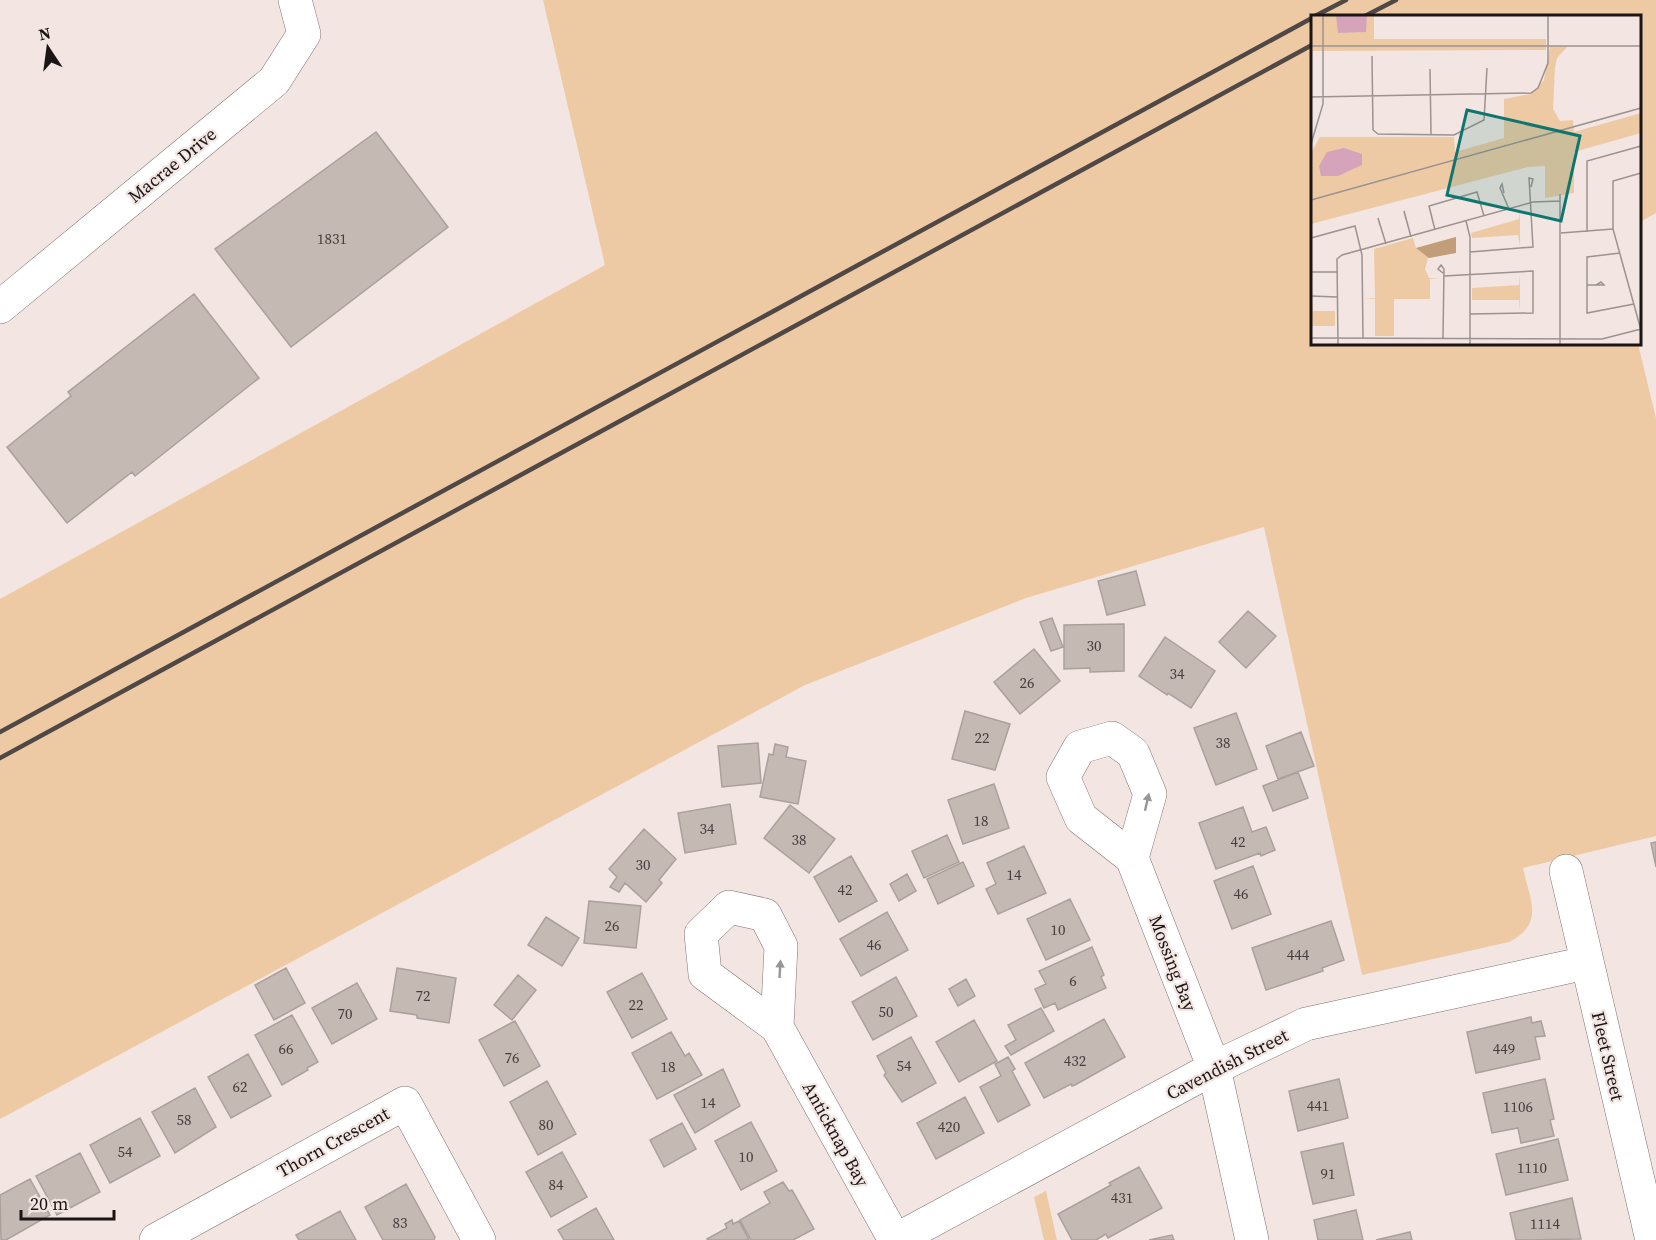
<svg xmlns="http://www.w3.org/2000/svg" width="1656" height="1240" viewBox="0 0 1656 1240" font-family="'Source Serif 4',serif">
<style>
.green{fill:#eecaa4}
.building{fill:#c5b9b4;stroke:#aba09b;stroke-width:1.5}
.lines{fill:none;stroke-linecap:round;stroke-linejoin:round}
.minor-casing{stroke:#7f7371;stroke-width:34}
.tertiary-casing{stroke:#7f7371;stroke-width:34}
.minor{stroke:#fff;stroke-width:33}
.tertiary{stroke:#fff;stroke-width:33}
.rail{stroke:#4f4846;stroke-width:4.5}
.oneway{fill:#989696}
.labels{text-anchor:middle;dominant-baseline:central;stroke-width:4.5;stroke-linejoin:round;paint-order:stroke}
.number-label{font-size:15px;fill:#463f3d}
.street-label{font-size:18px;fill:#1b1615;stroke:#f2e5e2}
.inset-road{fill:none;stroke:#9c9290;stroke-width:1.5}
.view{fill:#0f766e;fill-opacity:0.15;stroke:#0f766e;stroke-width:3}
.inset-edge{fill:none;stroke:#1b1615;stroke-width:3}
</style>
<rect width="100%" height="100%" fill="#f2e5e2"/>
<path class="green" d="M 543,0 L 1656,0 L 1656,213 L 1640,222 L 1640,16 L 1312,16 L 1312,344 L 1638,344 L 1656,418 L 1656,836 L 1523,868 C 1530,901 1545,923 1509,942 L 1362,975 L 1264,527 L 1026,598 L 805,685 L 0,1119 L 0,599 L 605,265 Z
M 1046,1191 L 1057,1240 L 1044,1240 L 1034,1197 Z"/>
<path class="building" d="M 376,132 L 448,227 L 291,347 L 215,249 Z
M 194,294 L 259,378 L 135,476 L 132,472 L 67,523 L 7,447 L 71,396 L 68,392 Z
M 1136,571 L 1145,605 L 1107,615 L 1098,581 Z
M 1248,611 L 1276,636 L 1246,668 L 1219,642 Z
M 1052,618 L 1063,647 L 1051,651 L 1040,622 Z
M 1124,624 L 1124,671 L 1090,672 L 1090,668 L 1064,669 L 1064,625 Z
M 1165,637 L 1215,671 L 1191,708 L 1168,693 L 1167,695 L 1139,676 Z
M 1034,649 L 1060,681 L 1020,714 L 994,682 Z
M 965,711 L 1010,724 L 995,770 L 952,759 Z
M 1236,713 L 1257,769 L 1216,785 L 1194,728 Z
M 1301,732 L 1314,766 L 1278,779 L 1266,746 Z
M 758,743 L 761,783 L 722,787 L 718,746 Z
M 775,744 L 788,747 L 786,757 L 806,761 L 798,804 L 760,797 L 769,754 L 773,755 Z
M 1298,772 L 1308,798 L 1273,811 L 1263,786 Z
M 994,784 L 1009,828 L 963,844 L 948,800 Z
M 730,804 L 736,844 L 685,853 L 678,813 Z
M 790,805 L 835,839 L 809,873 L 764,838 Z
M 1243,807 L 1252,832 L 1266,827 L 1275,850 L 1261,856 L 1260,853 L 1216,869 L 1199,823 Z
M 644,829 L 676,859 L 659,880 L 662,883 L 646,902 L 625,883 L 619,892 L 610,887 L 617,877 L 609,869 Z
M 947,835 L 959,862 L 924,878 L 912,851 Z
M 1656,842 L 1656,867 L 1651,843 Z
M 1024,846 L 1046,893 L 998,914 L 986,889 L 996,884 L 987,863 Z
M 851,856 L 877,901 L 839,922 L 814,877 Z
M 963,862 L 974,886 L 938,904 L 927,879 Z
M 1253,866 L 1271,914 L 1232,929 L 1214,881 Z
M 907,874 L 916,891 L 899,901 L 890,884 Z
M 1070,899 L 1090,940 L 1046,960 L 1027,919 Z
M 589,901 L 641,906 L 636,948 L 584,943 Z
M 887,912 L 908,950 L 861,976 L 840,939 Z
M 546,917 L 579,938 L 562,966 L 528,945 Z
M 1331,921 L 1344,960 L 1322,968 L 1323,971 L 1266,990 L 1252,948 Z
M 1092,947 L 1104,975 L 1101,977 L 1106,988 L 1058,1010 L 1055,1003 L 1044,1008 L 1035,989 L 1046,984 L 1039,971 Z
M 286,968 L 305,1003 L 274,1020 L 255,985 Z
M 397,968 L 456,978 L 449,1023 L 417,1018 L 417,1015 L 390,1011 Z
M 642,973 L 667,1019 L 632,1038 L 607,992 Z
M 518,975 L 536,990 L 512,1020 L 494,1005 Z
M 896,977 L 917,1016 L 873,1040 L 852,1002 Z
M 966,979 L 975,996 L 958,1006 L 949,989 Z
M 357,983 L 377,1019 L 332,1044 L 312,1008 Z
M 1041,1008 L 1054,1031 L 1011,1055 L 1005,1046 L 1016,1040 L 1008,1025 Z
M 292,1015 L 318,1062 L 307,1068 L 308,1070 L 282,1085 L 255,1035 Z
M 1531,1017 L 1532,1023 L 1541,1021 L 1545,1036 L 1535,1037 L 1540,1059 L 1476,1073 L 1467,1032 Z
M 1104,1019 L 1125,1057 L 1075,1085 L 1072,1086 L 1071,1084 L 1044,1098 L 1025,1063 Z
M 974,1020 L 997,1061 L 959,1082 L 936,1042 Z
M 515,1021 L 540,1066 L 504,1086 L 479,1040 Z
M 671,1032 L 685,1056 L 689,1053 L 702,1075 L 657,1099 L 632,1053 Z
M 911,1037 L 936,1083 L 902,1102 L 884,1075 L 886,1073 L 877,1056 Z
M 248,1054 L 271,1096 L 231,1118 L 208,1077 Z
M 1008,1057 L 1015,1069 L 1012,1071 L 1030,1105 L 998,1122 L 980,1087 L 1001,1076 L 995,1064 Z
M 723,1069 L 740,1106 L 695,1133 L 674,1095 Z
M 1339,1079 L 1348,1118 L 1298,1131 L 1289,1091 Z
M 1545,1079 L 1554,1119 L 1550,1120 L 1554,1136 L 1521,1143 L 1518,1128 L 1492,1133 L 1483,1093 Z
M 547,1081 L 576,1134 L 538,1155 L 510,1102 Z
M 195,1088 L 216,1127 L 175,1153 L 152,1112 Z
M 965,1097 L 984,1133 L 936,1159 L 917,1123 Z
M 140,1118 L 160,1156 L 110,1183 L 90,1145 Z
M 751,1122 L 777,1171 L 741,1190 L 715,1141 Z
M 682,1123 L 696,1149 L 664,1167 L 650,1140 Z
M 1558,1139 L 1568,1180 L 1506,1195 L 1496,1154 Z
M 1343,1143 L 1354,1195 L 1313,1204 L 1301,1152 Z
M 562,1152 L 587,1197 L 551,1217 L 526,1172 Z
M 80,1153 L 100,1192 L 57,1215 L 36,1176 Z
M 1139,1167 L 1162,1208 L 1108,1238 L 1106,1234 L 1096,1240 L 1072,1240 L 1058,1214 L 1111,1185 L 1109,1183 Z
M 30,1179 L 50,1215 L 6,1240 L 1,1240 L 0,1195 Z
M 783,1182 L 789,1191 L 792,1190 L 814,1229 L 793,1240 L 751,1240 L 740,1220 L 770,1203 L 764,1192 Z
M 406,1184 L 435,1237 L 434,1240 L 383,1240 L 365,1207 Z
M 1572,1198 L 1581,1239 L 1516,1240 L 1510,1213 Z
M 596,1208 L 614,1240 L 564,1240 L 558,1230 Z
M 1356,1210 L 1363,1240 L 1318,1240 L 1314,1220 Z
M 340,1211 L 356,1240 L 299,1240 L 296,1235 Z
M 732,1220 L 733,1224 L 739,1221 L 749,1240 L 708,1240 L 707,1239 L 727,1228 L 725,1224 Z
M 1410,1232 L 1412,1240 L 1376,1240 Z
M 1172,1235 L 1174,1240 L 1149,1240 Z"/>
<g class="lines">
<g class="minor-casing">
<path id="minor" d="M 0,307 L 274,81 L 304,34 L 295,0
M 1132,858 L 1150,794 L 1133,753 L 1112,738 L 1080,747 L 1063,777 L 1081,818 L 1132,858 L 1214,1068 L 1252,1240
M 777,1027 L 781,946 L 765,915 L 729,907 L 701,934 L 705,974 L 777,1027 L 895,1240
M 156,1240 L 405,1103 L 479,1240"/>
</g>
<g class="tertiary-casing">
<path id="tertiary" d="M 1566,871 L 1652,1240
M 896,1240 L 1214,1068 L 1306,1024 L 1586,963"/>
</g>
<use href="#minor" class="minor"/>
<use href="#tertiary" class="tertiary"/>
<path class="rail" d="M 1315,16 L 1346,0
M 1365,16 L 1396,0
M 0,732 L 1312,18
M 0,758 L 1312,45"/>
</g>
<defs><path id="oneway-solid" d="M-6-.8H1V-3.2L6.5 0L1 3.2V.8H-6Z" transform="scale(1.5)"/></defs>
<g class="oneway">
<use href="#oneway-solid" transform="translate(1147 802) rotate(-77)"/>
<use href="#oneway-solid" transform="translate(780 969) rotate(-87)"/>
</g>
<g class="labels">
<g class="number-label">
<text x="332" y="238">1831</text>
<text x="1094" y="645">30</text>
<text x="1177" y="673">34</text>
<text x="1027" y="682">26</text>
<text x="982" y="737">22</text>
<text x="1223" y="742">38</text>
<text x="981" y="820">18</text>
<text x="707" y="828">34</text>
<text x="799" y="839">38</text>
<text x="1238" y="841">42</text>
<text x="643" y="864">30</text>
<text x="1014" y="874">14</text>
<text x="845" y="889">42</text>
<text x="1241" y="893">46</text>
<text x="612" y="925">26</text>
<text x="1058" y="929">10</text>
<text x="874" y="944">46</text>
<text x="1298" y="954">444</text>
<text x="1073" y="980">6</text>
<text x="423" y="995">72</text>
<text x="636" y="1004">22</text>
<text x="886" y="1011">50</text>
<text x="345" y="1013">70</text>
<text x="286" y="1048">66</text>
<text x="1504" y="1048">449</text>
<text x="512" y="1057">76</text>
<text x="1075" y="1060">432</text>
<text x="904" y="1065">54</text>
<text x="668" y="1066">18</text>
<text x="240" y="1086">62</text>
<text x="708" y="1102">14</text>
<text x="1318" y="1105">441</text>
<text x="1518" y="1106">1106</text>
<text x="184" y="1119">58</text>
<text x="546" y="1124">80</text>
<text x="949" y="1126">420</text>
<text x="125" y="1151">54</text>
<text x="746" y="1156">10</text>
<text x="1532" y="1167">1110</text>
<text x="1328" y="1173">91</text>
<text x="556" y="1184">84</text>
<text x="1122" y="1197">431</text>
<text x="400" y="1222">83</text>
<text x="1545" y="1223">1114</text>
</g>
<g class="street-label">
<text transform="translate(172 165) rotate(-39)">Macrae Drive</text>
<text transform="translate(1173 963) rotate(69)">Mossing Bay</text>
<text transform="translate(1608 1056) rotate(77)">Fleet Street</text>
<text transform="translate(1227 1064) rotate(-27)">Cavendish Street</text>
<text transform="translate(836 1134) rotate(61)">Anticknap Bay</text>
<text transform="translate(333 1142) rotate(-29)">Thorn Crescent</text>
</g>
</g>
<g transform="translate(1311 15)">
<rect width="330" height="330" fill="#f2e5e2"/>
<path d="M 0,0 L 63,0 L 63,24 L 235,24 L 235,35 L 0,36 ZM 239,31 L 257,31 L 246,43 L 244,52 L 242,94 L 249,106 L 262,105 L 263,117 L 330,98 L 330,118 L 263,137 L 263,178 L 234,183 L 234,151 L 217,152 L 0,209 L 0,138 L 9,122 L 143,122 L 144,137 L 193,123 L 193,84 L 219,79 L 233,65 ZM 209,193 L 209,231 L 207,220 L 161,223 L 160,218 L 208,204 ZM 145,222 L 145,238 L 126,239 L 117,243 L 114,254 L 118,263 L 130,264 L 119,264 L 119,284 L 83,284 L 83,321 L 64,321 L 64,284 L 53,284 L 64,283 L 63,234 L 102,223 L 105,233 ZM 209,259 L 209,296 L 208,285 L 161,285 L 161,273 L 208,270 ZM 1,285 L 2,296 L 24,296 L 24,311 L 0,311 Z" fill="#eecaa4"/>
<path d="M 145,222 L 145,238 L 118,243 L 105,233 Z" fill="#c19e79"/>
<path d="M 25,0 L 56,0 L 55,17 L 27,18 ZM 33,133 L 51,139 L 51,150 L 27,161 L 10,161 L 8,151 L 16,137 Z" fill="#d5a3ba"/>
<path class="inset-road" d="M 0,31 L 330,31M 61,41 L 62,115 L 67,119 L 143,120 L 173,105 L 176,53M 119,54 L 120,119M 0,82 L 220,78 L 227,73 L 237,48 L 237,0M 0,129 L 12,89 L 12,0M 330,158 L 302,166 L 302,214 L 330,315M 193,178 L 191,169 L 189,173 L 198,194M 0,185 L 330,93M 330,186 L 330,212M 95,204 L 93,196 L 100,222M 155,206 L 159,222 L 159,330M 69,210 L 67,203 L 75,229M 124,215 L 118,191 L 166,177 L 173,201M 276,217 L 276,146 L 330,131M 250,218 L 302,214M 0,223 L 44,211 L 51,240 L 52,323M 159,237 L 222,232 L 218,163 L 222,164 L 220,172M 309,238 L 276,242 L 276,298 L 323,289M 0,257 L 26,257M 132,258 L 127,254 L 130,250 L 133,254 L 132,323M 133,261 L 222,256 L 222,298 L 159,299M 276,270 L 293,270 L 290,267 L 285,270M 0,281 L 26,282M 0,323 L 291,324 L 330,314M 27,330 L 26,244 L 31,240 L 222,187 L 249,186M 249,330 L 249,179"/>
<path class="view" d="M 156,95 L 269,121 L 250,206 L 136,180 Z"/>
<rect width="330" height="330" class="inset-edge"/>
</g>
<g transform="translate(48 48) rotate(347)" stroke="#f2e5e2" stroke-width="4.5" paint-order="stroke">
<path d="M0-4.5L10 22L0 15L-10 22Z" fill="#1b1615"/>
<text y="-9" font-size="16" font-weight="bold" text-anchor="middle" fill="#1b1615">N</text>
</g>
<path d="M21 1210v9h93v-9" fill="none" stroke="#1b1615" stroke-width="3"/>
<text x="30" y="1210" font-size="18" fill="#1b1615" stroke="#f2e5e2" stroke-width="4.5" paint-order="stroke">20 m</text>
</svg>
